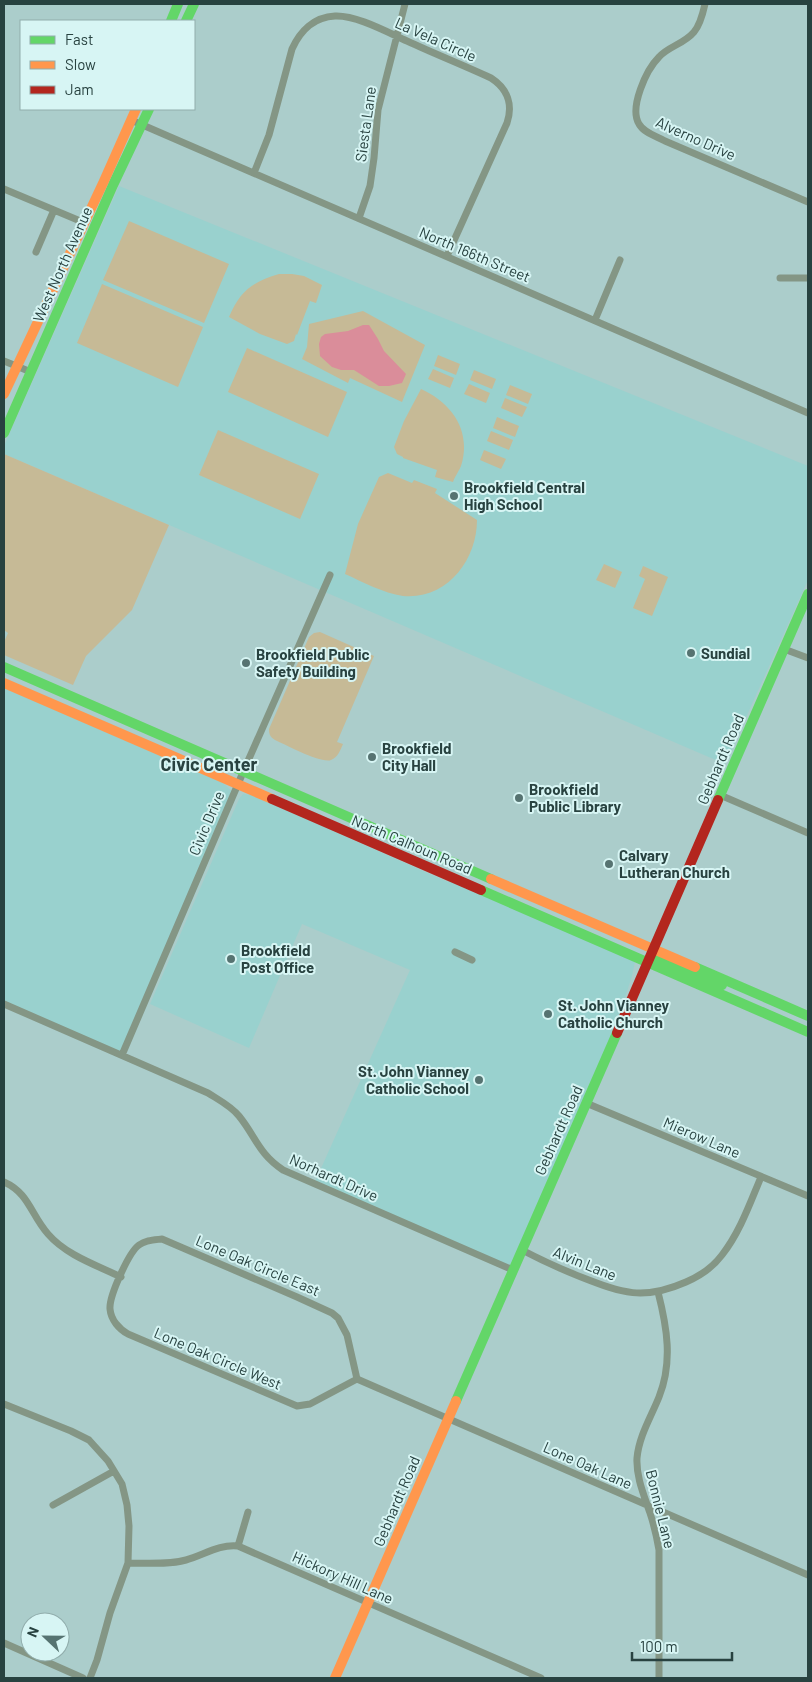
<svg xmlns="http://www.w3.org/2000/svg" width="812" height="1682" viewBox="0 0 812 1682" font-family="Barlow,sans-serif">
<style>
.built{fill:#99d1ce}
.green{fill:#c6ba96}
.water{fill:#da8d9a}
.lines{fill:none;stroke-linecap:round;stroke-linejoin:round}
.street{stroke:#849685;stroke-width:7}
.fast{stroke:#63d668;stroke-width:10}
.slow{stroke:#ff974d;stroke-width:10}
.jam{stroke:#b3261e;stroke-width:10}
.poi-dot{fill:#567371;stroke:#d7f5f4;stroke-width:2}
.labels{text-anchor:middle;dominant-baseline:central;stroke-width:4;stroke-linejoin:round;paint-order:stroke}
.street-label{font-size:15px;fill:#284240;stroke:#d7f5f4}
.poi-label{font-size:15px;font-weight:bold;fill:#284240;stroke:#d7f5f4;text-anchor:start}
.quarter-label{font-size:18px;font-weight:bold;fill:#284240;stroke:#d7f5f4}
</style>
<rect width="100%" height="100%" fill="#abcdcb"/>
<path class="built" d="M 119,186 L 808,466 L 808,580 L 725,764 L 4,454 L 4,446 Z
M 4,688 L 223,783 L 234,793 L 122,1055 L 4,1004 Z
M 243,794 L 251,795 L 448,882 L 450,877 L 636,957 L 632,976 L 606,1057 L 513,1270 L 314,1184 L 410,970 L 302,924 L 249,1048 L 150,1004 L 239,799 Z"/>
<path class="green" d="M 129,221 L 229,264 L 204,323 L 103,280 Z
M 279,274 L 292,274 L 304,276 L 322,285 L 316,303 L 310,301 L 297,335 L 296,334 L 294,341 L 287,344 L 260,334 L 229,317 C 240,291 252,282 279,274 Z
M 102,284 L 203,327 L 178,387 L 77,343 Z
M 363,311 L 425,345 L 402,402 L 350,378 L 348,383 L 302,359 L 307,347 L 309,324 Z
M 247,348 L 347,392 L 328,437 L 228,392 Z
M 438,355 L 460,364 L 456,375 L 434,366 Z
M 433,369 L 454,378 L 450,388 L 428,379 Z
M 474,370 L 496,379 L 492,389 L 470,380 Z
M 469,384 L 490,393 L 486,403 L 464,394 Z
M 510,385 L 532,394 L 528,404 L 506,395 Z
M 421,389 C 452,403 472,431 461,466 C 458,473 455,476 453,482 L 435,477 L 437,470 L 403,458 L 403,457 L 397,454 L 394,447 L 404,421 Z
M 505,398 L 527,407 L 522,417 L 501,408 Z
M 497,417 L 519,426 L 515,437 L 493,428 Z
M 218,430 L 319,474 L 300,519 L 199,475 Z
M 491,431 L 513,440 L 509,450 L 487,441 Z
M 484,450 L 506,459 L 501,469 L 480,460 Z
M 4,454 L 169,525 L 132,610 L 86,656 L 73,685 L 4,655 L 4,642 L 8,633 L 4,630 Z
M 388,473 L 412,483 L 414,480 L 437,489 L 435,493 L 477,520 C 477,560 447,600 403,596 C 383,593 363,582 345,574 L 358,524 L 379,477 Z
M 604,564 L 622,572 L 615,588 L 596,580 Z
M 643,566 L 668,577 L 652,616 L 633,608 L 645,579 L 639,576 Z
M 320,632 L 374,656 L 337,742 L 343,744 C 340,751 338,757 331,760 C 322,764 286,745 275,740 C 270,737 269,734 269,729 L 309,637 L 314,633 Z"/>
<path class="water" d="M 363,325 L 369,325 L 378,339 L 384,351 L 406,374 L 402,383 L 389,386 L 379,386 L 354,370 L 341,370 L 332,367 L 320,356 L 319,344 L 321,337 L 325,334 L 348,331 Z"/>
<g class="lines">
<path class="street" d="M 705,4 C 703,13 700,25 694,32 C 684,44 669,46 659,57 C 646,70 629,108 639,124 C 644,133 656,136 665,141 L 808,202
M 131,120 L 808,413
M 254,173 L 269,135 L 292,49 C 300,31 314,17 335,16 C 356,15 387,32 407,41 C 435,54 463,65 491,78 C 508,89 513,105 507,123 L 447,256
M 4,189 L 85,223
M 359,218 L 370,186 L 374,158 L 378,110 L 405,4
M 36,252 L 54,210
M 780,278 L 808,278
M 595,320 L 620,260
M 4,361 L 31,372
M 784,649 L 808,658
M 720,795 L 808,833
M 455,952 L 472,960
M 4,1004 L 208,1093 C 219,1100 231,1106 239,1116 C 256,1137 258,1153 283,1170 L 513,1270
M 122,1055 L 244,770 L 330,575
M 586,1103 L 808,1196
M 4,1182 C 29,1193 31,1215 48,1234 C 66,1255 96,1265 121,1277
M 162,1239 L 297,1297 L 332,1313 L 338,1318 L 347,1335 L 357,1379 L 310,1404 L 297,1406 L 128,1334 C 119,1329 111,1320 110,1309 C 109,1296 129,1252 139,1245 C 146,1240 153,1240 162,1239 Z
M 522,1250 C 541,1260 561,1269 581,1277 C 622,1293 643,1301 686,1282 C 700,1276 713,1267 722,1255 C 740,1232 750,1203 761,1177
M 658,1292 C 667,1327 673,1362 659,1397 C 651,1417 639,1436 637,1458 C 636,1477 644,1495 650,1513 C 654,1525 657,1538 659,1550 L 659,1678
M 357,1379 L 808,1575
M 4,1404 L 71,1431 L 89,1440 L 108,1461 L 122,1484 L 127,1505 L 129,1526 L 128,1563 L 110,1613 L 97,1660 L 90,1678
M 53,1505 L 114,1471
M 238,1546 L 248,1512
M 128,1563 C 147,1563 167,1565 186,1560 C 204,1555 219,1544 238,1546 L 541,1678
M 4,1643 L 83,1678"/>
<path class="fast" d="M 171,21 L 178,4
M 186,21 L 194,4
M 4,433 L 113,185 L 149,109
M 4,667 L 491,879
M 718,800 L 808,594
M 481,890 L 808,1032
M 648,962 L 656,958 L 706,980 L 722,985
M 695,967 L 808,1016
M 456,1401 L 617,1033"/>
<path class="slow" d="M 4,394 L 104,181 L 136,109
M 4,683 L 272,799
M 491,879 L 695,967
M 335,1678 L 456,1401"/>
<path class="jam" d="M 272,799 L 481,890
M 617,1033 L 718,800"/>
</g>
<g class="poi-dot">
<circle cx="454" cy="496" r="5"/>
<circle cx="691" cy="653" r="5"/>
<circle cx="246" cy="663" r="5"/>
<circle cx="372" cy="757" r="5"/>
<circle cx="519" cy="798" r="5"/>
<circle cx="609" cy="864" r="5"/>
<circle cx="231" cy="959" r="5"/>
<circle cx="548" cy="1014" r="5"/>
<circle cx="479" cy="1080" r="5"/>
</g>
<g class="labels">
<g class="street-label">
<text transform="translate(436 39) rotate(24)">La Vela Circle</text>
<text transform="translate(365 124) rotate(-82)">Siesta Lane</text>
<text transform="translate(696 138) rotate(24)">Alverno Drive</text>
<text transform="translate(475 254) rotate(23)">North 166th Street</text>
<text transform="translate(62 264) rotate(-66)">West North Avenue</text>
<text transform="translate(720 759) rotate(-67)">Gebhardt Road</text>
<text transform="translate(206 823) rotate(-67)">Civic Drive</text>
<text transform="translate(412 844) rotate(23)">North Calhoun Road</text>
<text transform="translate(558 1130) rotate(-66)">Gebhardt Road</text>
<text transform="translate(702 1137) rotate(23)">Mierow Lane</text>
<text transform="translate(334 1177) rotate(24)">Norhardt Drive</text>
<text transform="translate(585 1263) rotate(22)">Alvin Lane</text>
<text transform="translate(258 1265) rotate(23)">Lone Oak Circle East</text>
<text transform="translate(218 1358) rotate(23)">Lone Oak Circle West</text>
<text transform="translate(588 1465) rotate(24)">Lone Oak Lane</text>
<text transform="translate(396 1501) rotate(-67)">Gebhardt Road</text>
<text transform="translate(661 1509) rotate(76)">Bonnie Lane</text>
<text transform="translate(343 1577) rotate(24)">Hickory Hill Lane</text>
</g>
<g class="poi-label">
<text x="464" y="487">Brookfield Central<tspan x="464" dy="17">High School</tspan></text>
<text x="701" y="653">Sundial</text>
<text x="256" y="654">Brookfield Public<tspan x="256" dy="17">Safety Building</tspan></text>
<text x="382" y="748">Brookfield<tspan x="382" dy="17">City Hall</tspan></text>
<text x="529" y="789">Brookfield<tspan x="529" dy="17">Public Library</tspan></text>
<text x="619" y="855">Calvary<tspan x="619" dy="17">Lutheran Church</tspan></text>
<text x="241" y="950">Brookfield<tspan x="241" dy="17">Post Office</tspan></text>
<text x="558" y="1005">St. John Vianney<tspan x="558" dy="17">Catholic Church</tspan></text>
<text x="469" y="1071" text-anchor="end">St. John Vianney<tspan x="469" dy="17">Catholic School</tspan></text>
</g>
<g class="quarter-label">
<text x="209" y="764">Civic Center</text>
</g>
</g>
<rect width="812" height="1682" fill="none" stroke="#284240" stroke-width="10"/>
<rect x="20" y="20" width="175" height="90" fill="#d7f5f4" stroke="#91adac"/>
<rect x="30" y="36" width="25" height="8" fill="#63d668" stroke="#91adac"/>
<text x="65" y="45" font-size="15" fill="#284240">Fast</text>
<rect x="30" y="61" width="25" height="8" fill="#ff974d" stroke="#91adac"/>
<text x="65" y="70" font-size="15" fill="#284240">Slow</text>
<rect x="30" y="86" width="25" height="8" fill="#b3261e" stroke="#91adac"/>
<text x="65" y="95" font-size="15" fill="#284240">Jam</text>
<g transform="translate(45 1637) rotate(292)"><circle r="24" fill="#d7f5f4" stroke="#91adac"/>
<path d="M0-4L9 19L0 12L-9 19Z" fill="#567371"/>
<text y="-8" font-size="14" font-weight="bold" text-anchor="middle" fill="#284240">N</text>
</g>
<path d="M632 1652v8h100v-8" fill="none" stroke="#284240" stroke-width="2.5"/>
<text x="640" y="1652" font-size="15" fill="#284240" stroke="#d7f5f4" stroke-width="4" paint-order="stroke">100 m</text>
</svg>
